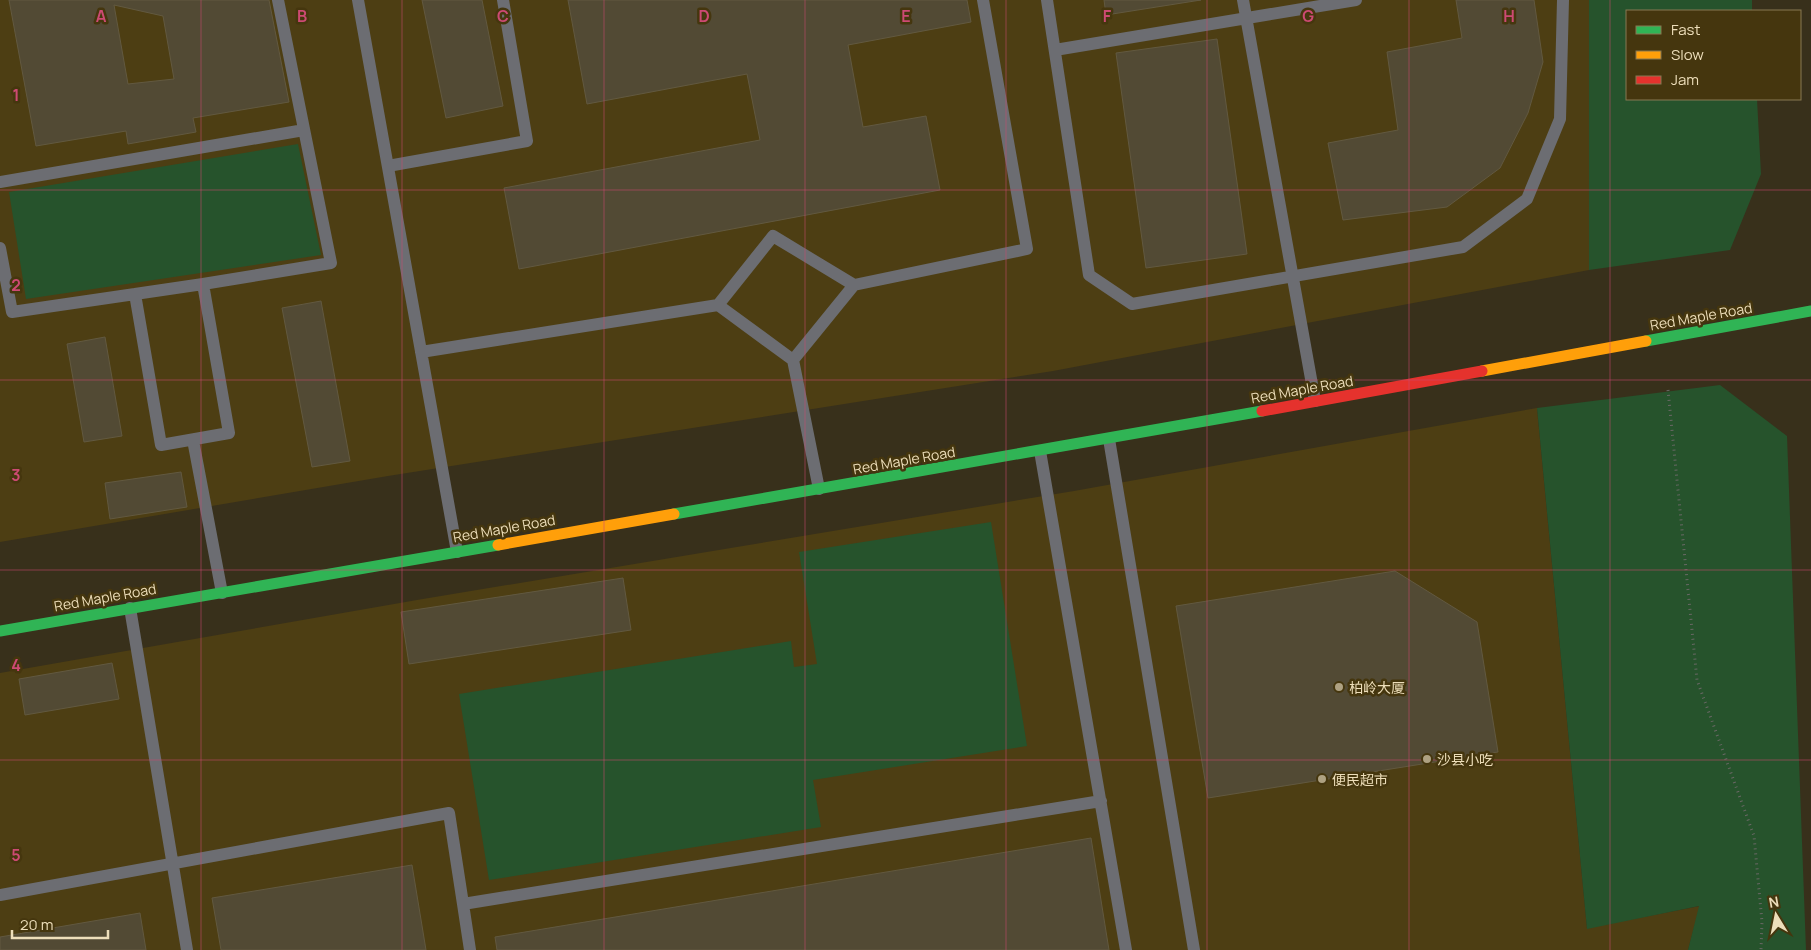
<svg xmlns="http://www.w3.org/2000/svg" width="1811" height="950" viewBox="0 0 1811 950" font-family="Manrope,'Noto Sans SC',sans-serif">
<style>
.built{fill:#4d3e13}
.green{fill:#26532c}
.building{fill:#524a34;stroke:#625940;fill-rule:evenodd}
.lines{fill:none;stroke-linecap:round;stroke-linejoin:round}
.path{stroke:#696865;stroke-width:3;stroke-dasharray:1 4;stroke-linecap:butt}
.lane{stroke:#6c6d72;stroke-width:12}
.fast{stroke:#30b455;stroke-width:11}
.slow{stroke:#ff9f0a;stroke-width:11}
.jam{stroke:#e5322d;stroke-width:11}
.grid{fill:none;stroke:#cd4a73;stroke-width:1;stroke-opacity:0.55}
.poi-dot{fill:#aea182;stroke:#45360e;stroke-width:2}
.labels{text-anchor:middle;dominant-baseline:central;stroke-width:5;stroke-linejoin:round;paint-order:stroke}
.street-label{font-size:14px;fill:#eddeba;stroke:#45360e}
.poi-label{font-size:14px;fill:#eddeba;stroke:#45360e;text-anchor:start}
.grid-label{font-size:16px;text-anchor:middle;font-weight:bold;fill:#cd4a73;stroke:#45360e;stroke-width:5;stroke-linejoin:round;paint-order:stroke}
</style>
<rect width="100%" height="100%" fill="#38301b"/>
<path class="built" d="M 0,0 L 1589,0 L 1589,270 L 1053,371 L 388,476 L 0,542 Z
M 1537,408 L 1587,928 L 1700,906 L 1688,950 L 0,950 L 0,673 L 417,600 L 1074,491 Z"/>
<path class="green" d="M 1589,0 L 1752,0 L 1752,11 L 1627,11 L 1627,99 L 1757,99 L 1761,174 L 1730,250 L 1589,270 Z
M 298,144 L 321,255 L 26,299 L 9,192 Z
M 1720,385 L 1787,436 L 1806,950 L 1688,950 L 1699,906 L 1587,929 L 1537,408 Z
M 991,522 L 1027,746 L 813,780 L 821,827 L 489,880 L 459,694 L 791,641 L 794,667 L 817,664 L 799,552 Z"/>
<path class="building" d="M 9,0 L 269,0 L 289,102 L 193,118 L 196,132 L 128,144 L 126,131 L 36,146 ZM 114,5 L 163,16 L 174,79 L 128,84 Z
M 422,0 L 482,0 L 503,106 L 446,118 Z
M 568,0 L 967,0 L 971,22 L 848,45 L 863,127 L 926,116 L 940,190 L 519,269 L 504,188 L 760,140 L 747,74 L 587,104 Z
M 1104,0 L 1201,0 L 1106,15 Z
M 1456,0 L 1534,0 L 1543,62 L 1528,113 L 1500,168 L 1447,207 L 1343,220 L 1328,143 L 1398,130 L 1387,52 L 1462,38 Z
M 1217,39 L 1247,254 L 1146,268 L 1116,53 Z
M 321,301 L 350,461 L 312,467 L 282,308 Z
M 105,337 L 122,436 L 84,442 L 67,344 Z
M 181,472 L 187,507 L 110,519 L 105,483 Z
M 1395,571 L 1477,622 L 1498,752 L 1208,798 L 1176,606 Z
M 623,578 L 631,630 L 409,664 L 401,612 Z
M 112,663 L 119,699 L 25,715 L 19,679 Z
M 1091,838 L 1109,950 L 497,950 L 495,937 Z
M 412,865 L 426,950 L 221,950 L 212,898 Z
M 140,913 L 146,950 L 0,950 L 0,937 Z"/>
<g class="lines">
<path class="path" d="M 1668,390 L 1697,680 L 1754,836 L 1762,922 L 1761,950"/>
<path class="lane" d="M 358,0 L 457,552
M 1047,0 L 1089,275 L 1132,304 L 1463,247 L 1527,199 L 1560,119 L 1563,0
M 1243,0 L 1315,401
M 1055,50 L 1356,0
M 388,166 L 527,141 L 503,0
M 0,182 L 304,130
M 0,248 L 12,312 L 135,294 L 161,445 L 229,433 L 203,284 L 331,263 L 278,0
M 135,294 L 203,284
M 718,305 L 793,360
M 421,352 L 718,305 L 773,236 L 854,285
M 1109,439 L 1194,950
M 193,440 L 222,593
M 1040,451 L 1126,950
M 819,489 L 793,360 L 854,285 L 1027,249 L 983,0
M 130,608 L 187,950
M 0,895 L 449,813 L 463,904 L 1101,801
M 463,904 L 470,950"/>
<path class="fast" d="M 1646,341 L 1811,311
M 674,514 L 1262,411
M 0,631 L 498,545"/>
<path class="slow" d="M 1482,371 L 1646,341
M 498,545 L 674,514"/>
<path class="jam" d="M 1262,411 L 1482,371"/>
</g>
<path class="grid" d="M 201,0 L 201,950M 402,0 L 402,950M 604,0 L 604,950M 805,0 L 805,950M 1006,0 L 1006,950M 1207,0 L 1207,950M 1409,0 L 1409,950M 1610,0 L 1610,950M 0,190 L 1811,190M 0,380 L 1811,380M 0,570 L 1811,570M 0,760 L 1811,760"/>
<g class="poi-dot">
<circle cx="1339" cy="687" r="5"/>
<circle cx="1427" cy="759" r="5"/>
<circle cx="1322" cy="779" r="5"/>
</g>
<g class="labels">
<g class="street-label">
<text transform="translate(1701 316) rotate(-10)">Red Maple Road</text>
<text transform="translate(1302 389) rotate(-10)">Red Maple Road</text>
<text transform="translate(904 460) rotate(-10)">Red Maple Road</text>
<text transform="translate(504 528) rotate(-10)">Red Maple Road</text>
<text transform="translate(105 597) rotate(-10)">Red Maple Road</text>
</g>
<g class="poi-label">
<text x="1349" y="687">柏岭大厦</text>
<text x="1437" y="759">沙县小吃</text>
<text x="1332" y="779">便民超市</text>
</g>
</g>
<g class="grid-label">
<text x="101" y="22">A</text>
<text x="302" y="22">B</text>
<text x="503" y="22">C</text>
<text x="704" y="22">D</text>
<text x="906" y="22">E</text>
<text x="1107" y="22">F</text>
<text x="1308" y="22">G</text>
<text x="1509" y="22">H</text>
<text x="16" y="101">1</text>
<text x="16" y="291">2</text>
<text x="16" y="481">3</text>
<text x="16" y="671">4</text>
<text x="16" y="861">5</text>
</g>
<rect x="1626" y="10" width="175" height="90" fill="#45360e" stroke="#887953"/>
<rect x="1636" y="26" width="25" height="8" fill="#30b455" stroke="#887953"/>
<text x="1671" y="35" font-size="15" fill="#eddeba">Fast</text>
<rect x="1636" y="51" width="25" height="8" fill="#ff9f0a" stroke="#887953"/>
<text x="1671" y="60" font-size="15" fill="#eddeba">Slow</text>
<rect x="1636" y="76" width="25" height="8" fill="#e5322d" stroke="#887953"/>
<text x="1671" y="85" font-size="15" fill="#eddeba">Jam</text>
<g transform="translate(1776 915) rotate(350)" stroke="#45360e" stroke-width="4" paint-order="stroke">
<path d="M0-4L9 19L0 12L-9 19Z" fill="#eddeba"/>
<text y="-8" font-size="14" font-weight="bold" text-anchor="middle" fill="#eddeba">N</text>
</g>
<path d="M12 930v8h96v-8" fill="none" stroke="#eddeba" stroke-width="2.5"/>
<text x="20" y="930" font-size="15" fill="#eddeba" stroke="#45360e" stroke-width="4" paint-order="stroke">20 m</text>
</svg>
